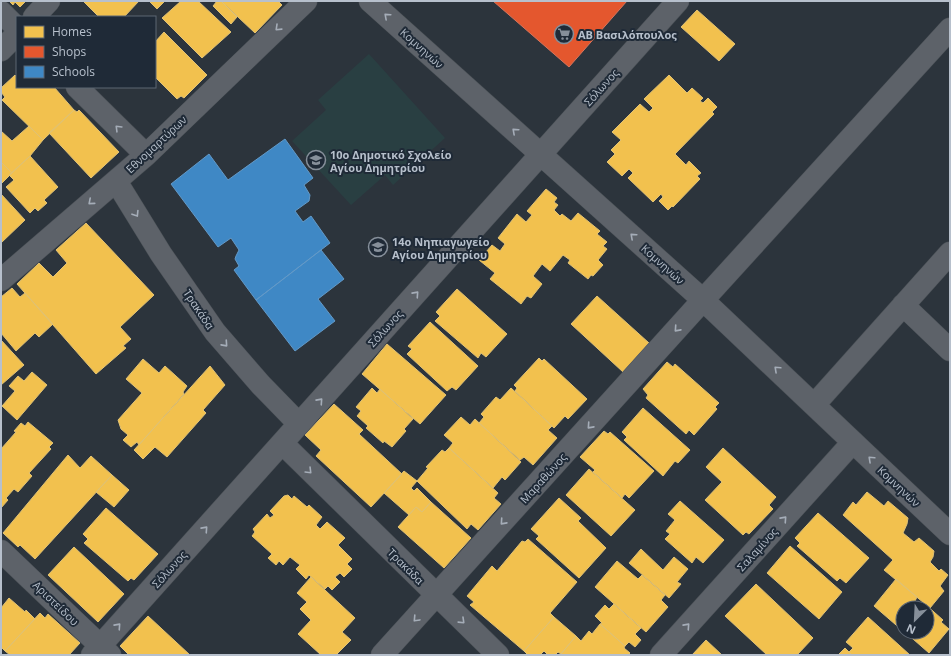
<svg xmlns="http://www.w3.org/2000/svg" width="951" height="656" viewBox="0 0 951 656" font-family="'Open Sans',sans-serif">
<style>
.green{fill:#293f42}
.homes{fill:#f2c14e;stroke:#e0c174}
.shops{fill:#e4572e;stroke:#d6765d}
.schools{fill:#3f88c5;stroke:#6399c7}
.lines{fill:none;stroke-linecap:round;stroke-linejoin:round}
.minor-casing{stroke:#4a5056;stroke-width:23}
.minor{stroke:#5d6269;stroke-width:22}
.oneway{stroke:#a5adb8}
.labels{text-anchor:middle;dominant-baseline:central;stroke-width:4;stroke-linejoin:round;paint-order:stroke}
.poi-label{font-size:11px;font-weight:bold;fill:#b7c0cc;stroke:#1f2a37;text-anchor:start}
.street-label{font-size:11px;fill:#b7c0cc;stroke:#1f2a37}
</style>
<rect width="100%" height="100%" fill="#2c343c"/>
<path class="green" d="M 369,54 L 445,138 L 393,185 L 385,175 L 351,205 L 292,141 L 326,110 L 318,100 Z"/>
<path class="homes" d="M 9,1 L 26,1 L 20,7 L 15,2 L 13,5 Z
M 83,1 L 139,1 L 124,17 L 99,17 Z
M 149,1 L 165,1 L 157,9 Z
M 181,1 L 198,1 L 231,32 L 202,58 L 162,18 Z
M 217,1 L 221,1 L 237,17 L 231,24 L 213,6 Z
M 221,1 L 278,1 L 282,5 L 255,33 Z
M 697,10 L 735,44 L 719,61 L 681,27 Z
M 164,32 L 207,75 L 184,98 L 181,96 L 177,99 L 155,77 L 155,42 Z
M 15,75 L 17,77 L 17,87 L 54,87 L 74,110 L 43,140 L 2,100 L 5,97 L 1,92 L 1,88 Z
M 669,75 L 687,93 L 692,88 L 703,98 L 700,101 L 703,103 L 708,98 L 717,107 L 712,112 L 714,114 L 675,154 L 686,165 L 689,161 L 701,173 L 697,176 L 700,179 L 673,207 L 672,206 L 668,210 L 659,201 L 663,197 L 661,194 L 653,202 L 628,178 L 633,173 L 629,169 L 622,176 L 607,162 L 615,154 L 611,150 L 621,140 L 612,132 L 640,104 L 649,112 L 653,108 L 644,99 Z
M 74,110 L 77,112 L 79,110 L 119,152 L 91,178 L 49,133 Z
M 29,126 L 43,140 L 30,156 L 12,173 L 1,162 L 1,131 L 12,141 Z
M 30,156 L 58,187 L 44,200 L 47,203 L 38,211 L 35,208 L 30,213 L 6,187 L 14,180 L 9,175 Z
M 1,162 L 12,173 L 1,184 Z
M 546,189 L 557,198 L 554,202 L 558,205 L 554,210 L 560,216 L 562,214 L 571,221 L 578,213 L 600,231 L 597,234 L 607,242 L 603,246 L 607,249 L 598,260 L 603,265 L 593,276 L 591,275 L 588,279 L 568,263 L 570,260 L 563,255 L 550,271 L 542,264 L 533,276 L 542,284 L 531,298 L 527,296 L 521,304 L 490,279 L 495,273 L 479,260 L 492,245 L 500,251 L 505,244 L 498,238 L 517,214 L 526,222 L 532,215 L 527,211 Z
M 1,194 L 25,220 L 1,243 Z
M 86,223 L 154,295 L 120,327 L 131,339 L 123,346 L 126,348 L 96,374 L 17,284 L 39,263 L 53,277 L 67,263 L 56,250 Z
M 12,288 L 20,297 L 25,293 L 53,324 L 39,337 L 35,333 L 16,351 L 1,333 L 1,297 Z
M 457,289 L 507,334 L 486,357 L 481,353 L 478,358 L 435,321 L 440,316 L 436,312 Z
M 597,296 L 649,343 L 623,372 L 571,324 Z
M 430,322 L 478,366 L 456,390 L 452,387 L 447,391 L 407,354 L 412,349 L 408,346 Z
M 1,340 L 24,365 L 1,385 Z
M 387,344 L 446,395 L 420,424 L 362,374 Z
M 539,358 L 542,361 L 544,359 L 587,399 L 568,419 L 565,416 L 554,428 L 515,391 L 517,388 L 514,385 Z
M 143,359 L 159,373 L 165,366 L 187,386 L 183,392 L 184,394 L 139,445 L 137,442 L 131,447 L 123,440 L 128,435 L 121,429 L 118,420 L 142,393 L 126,379 Z
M 667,362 L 673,367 L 675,364 L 719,403 L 715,407 L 717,409 L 694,435 L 689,430 L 686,434 L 646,398 L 648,395 L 643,389 Z
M 210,366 L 225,385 L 203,410 L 206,413 L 167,457 L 155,447 L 143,459 L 134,450 Z
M 32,372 L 47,385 L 17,420 L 2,406 L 15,391 L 9,386 L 18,376 L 24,381 Z
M 372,388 L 377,393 L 380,389 L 413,419 L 404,429 L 406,431 L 392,447 L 384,441 L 383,443 L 366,428 L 368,426 L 357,416 L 361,411 L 356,407 Z
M 511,388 L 552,426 L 548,430 L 557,438 L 533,465 L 524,457 L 520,460 L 479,423 L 484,417 L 481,414 L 496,397 L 500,400 Z
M 334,404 L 363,430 L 359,434 L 402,474 L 371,507 L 316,456 L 321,450 L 305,435 Z
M 643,408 L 690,450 L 678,463 L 675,461 L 663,476 L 624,440 L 627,437 L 622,432 Z
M 461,417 L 470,425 L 475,419 L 521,462 L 505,480 L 502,477 L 493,488 L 449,448 L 453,443 L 444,435 Z
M 28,422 L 53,443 L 49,447 L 51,449 L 29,473 L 32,476 L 18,492 L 14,489 L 6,498 L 8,500 L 1,508 L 1,449 L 16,432 L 14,431 L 21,423 L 25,426 Z
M 604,431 L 608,434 L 610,432 L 654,471 L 629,498 L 625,494 L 622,498 L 593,472 L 595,470 L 580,457 Z
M 449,448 L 498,493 L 494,498 L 501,504 L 478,530 L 471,524 L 467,529 L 417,481 L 428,468 L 426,467 L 442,450 L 445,452 Z
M 723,448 L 776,497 L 769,505 L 773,509 L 749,534 L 746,532 L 743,535 L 705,500 L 722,482 L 706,467 Z
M 68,455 L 80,468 L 91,456 L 112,475 L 35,559 L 20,545 L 18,547 L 3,533 Z
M 589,469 L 635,510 L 611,536 L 566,495 Z
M 404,471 L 417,481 L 411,488 L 414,491 L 417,488 L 431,502 L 422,512 L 416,507 L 409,515 L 384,493 Z
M 112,475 L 129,490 L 114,507 L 96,492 Z
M 867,492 L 884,506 L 888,501 L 908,518 L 907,524 L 903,533 L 914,542 L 919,538 L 934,551 L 933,557 L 930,562 L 939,571 L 941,569 L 948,575 L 940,586 L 944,591 L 930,608 L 884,570 L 893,560 L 843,515 L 853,502 L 856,505 Z
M 288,495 L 292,499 L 294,496 L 307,507 L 309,505 L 322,517 L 316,525 L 320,529 L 327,522 L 345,538 L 338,545 L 352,559 L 347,564 L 352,569 L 344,577 L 340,573 L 335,577 L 340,582 L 332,590 L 328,586 L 325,589 L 309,575 L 306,579 L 296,569 L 300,565 L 290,557 L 283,565 L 279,561 L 276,565 L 268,558 L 272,554 L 252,536 L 255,532 L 253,529 L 267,514 L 270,518 L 274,515 L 270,511 L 284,496 Z
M 559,498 L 581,518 L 578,521 L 606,548 L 579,578 L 536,539 L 539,536 L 531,529 Z
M 680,501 L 724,540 L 703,563 L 696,557 L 692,563 L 665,539 L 670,534 L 666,531 L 675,520 L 668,514 Z
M 431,502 L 471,538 L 444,568 L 398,527 L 416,507 L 422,512 Z
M 106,508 L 158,554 L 134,580 L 131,578 L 128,581 L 84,543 L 88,539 L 83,534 Z
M 818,513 L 869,558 L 846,583 L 840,578 L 837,581 L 797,546 L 800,543 L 795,538 Z
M 528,539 L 577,582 L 550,613 L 554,617 L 524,651 L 470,605 L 474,602 L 467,596 L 492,566 L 497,571 L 522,541 L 525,542 Z
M 790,546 L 842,592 L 819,619 L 767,573 Z
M 74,547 L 124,594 L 98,622 L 48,575 Z
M 641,549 L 663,570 L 674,557 L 688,569 L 677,582 L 681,584 L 669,598 L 629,563 Z
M 617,561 L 638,579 L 642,575 L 665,595 L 661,600 L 668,607 L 646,632 L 595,587 Z
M 311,577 L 355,618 L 342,632 L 351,640 L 336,655 L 321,655 L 298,634 L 311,620 L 300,609 L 307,602 L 297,593 Z
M 896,579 L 917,597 L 915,601 L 922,607 L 925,604 L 943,620 L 941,622 L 949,629 L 929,653 L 905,632 L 927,632 L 927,608 L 903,608 L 903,631 L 874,606 Z
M 756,584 L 813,638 L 797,655 L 767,655 L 725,616 Z
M 9,598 L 25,612 L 26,610 L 35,619 L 5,651 L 1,647 L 1,608 Z
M 614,604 L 641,628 L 635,634 L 641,640 L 635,647 L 629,642 L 625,646 L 600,624 L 602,623 L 595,616 L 605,605 L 609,609 Z
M 40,613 L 45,618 L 48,614 L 80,643 L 69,655 L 10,655 L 5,651 Z
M 148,616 L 190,655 L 129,655 L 120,646 Z
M 554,617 L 576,636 L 561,654 L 558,652 L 555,655 L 548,655 L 544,651 L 540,655 L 528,655 L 524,651 Z
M 868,617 L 910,655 L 852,655 L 849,652 L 853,648 L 846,642 Z
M 600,624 L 625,646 L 624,648 L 630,653 L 628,655 L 560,655 L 576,636 L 581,641 L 589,631 L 592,634 Z
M 706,640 L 722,655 L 692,655 Z
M 845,648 L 852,655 L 838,655 Z"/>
<path class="shops" d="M 493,1 L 627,1 L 569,67 Z"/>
<path class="schools" d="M 285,139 L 313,178 L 304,185 L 310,195 L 309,201 L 295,211 L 303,222 L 311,216 L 330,243 L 256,300 L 234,270 L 239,266 L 235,259 L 236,256 L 239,250 L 231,238 L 218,247 L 171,184 L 209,154 L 228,180 Z
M 321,250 L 344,279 L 318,299 L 335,321 L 295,351 L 256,300 Z"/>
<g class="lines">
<g class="minor-casing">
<path id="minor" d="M 370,1 L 703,300 L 950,534
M 1,12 L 17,28
M 34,17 L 49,1
M 1,50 L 17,34
M 77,87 L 146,155
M 116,181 L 161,254 L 215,332 L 261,385 L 299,424
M 1,280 L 146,155 L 306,1
M 903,305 L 950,350
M 814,405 L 950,253
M 282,443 L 498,655
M 1,551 L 110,655
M 92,655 L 678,1
M 382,655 L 703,300 L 950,29
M 661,655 L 853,442"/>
</g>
<use href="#minor" class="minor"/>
</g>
<defs><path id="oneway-chevron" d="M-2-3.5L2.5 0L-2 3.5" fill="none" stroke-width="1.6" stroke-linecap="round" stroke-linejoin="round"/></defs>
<g class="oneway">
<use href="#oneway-chevron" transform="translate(387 16) rotate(-138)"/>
<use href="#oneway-chevron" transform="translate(278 28) rotate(136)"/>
<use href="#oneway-chevron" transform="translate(118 128) rotate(-135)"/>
<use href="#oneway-chevron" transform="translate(515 131) rotate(-138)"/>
<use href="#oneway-chevron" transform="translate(91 202) rotate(139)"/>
<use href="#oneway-chevron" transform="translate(136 214) rotate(58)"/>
<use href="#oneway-chevron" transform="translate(633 236) rotate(-138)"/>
<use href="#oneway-chevron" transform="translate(416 294) rotate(-48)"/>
<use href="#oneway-chevron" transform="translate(677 329) rotate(132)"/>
<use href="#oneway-chevron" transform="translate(225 344) rotate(48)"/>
<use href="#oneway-chevron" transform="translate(777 369) rotate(-137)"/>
<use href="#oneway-chevron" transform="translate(320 401) rotate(-48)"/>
<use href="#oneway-chevron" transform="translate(590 426) rotate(132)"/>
<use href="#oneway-chevron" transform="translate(871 459) rotate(-137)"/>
<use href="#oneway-chevron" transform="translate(309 471) rotate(45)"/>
<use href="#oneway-chevron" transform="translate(784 519) rotate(-48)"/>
<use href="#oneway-chevron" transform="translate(503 522) rotate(132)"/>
<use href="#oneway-chevron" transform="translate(205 529) rotate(-48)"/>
<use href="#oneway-chevron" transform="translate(416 619) rotate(133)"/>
<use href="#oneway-chevron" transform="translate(462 621) rotate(44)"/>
<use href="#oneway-chevron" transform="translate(118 626) rotate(-48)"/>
<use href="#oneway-chevron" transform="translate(687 626) rotate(-48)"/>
</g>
<defs>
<g id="supermarket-ring" transform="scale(1)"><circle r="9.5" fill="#1f2a37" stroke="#868f9a" stroke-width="1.5"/><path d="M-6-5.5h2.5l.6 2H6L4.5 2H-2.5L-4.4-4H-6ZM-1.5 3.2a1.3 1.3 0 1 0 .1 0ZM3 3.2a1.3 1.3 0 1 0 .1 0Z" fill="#868f9a"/></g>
<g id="school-ring" transform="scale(1)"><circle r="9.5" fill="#1f2a37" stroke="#868f9a" stroke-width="1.5"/><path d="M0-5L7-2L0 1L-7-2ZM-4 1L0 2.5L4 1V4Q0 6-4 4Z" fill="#868f9a"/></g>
</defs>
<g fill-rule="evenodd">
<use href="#supermarket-ring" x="564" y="34"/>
<use href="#school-ring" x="316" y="160"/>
<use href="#school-ring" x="378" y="247"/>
</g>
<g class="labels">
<g class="poi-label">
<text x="578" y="34">ΑΒ Βασιλόπουλος</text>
<text x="330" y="154">10ο Δημοτικό Σχολείο<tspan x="330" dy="13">Αγίου Δημητρίου</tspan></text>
<text x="392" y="241">14ο Νηπιαγωγείο<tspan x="392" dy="13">Αγίου Δημητρίου</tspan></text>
</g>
<g class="street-label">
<text transform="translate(422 48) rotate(42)">Κομνηνών</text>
<text transform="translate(601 87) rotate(-48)">Σόλωνος</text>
<text transform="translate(156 144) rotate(-43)">Εθνομαρτύρων</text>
<text transform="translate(663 264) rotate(42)">Κομνηνών</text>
<text transform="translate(199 309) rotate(56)">Τρακάδα</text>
<text transform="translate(385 328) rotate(-48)">Σόλωνος</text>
<text transform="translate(543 478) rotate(-48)">Μαραθώνος</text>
<text transform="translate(899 486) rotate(43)">Κομνηνών</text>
<text transform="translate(757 549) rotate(-48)">Σαλαμίνος</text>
<text transform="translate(406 566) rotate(45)">Τρακάδα</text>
<text transform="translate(169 569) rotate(-48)">Σόλωνος</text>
<text transform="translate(56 603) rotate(44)">Αριστείδου</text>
</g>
</g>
<rect width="951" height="656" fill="none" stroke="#b7c0cc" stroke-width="4"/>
<rect x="16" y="16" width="140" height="72" fill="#1f2a37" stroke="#5c6673"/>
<rect x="24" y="26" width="20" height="12" fill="#f2c14e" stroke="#5c6673"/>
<text x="52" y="36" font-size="12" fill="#b7c0cc">Homes</text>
<rect x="24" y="46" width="20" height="12" fill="#e4572e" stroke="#5c6673"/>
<text x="52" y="56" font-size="12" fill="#b7c0cc">Shops</text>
<rect x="24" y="66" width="20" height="12" fill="#3f88c5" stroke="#5c6673"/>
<text x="52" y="76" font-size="12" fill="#b7c0cc">Schools</text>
<g transform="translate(915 620) rotate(204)"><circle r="19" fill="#1f2a37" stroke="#5c6673"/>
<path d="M0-3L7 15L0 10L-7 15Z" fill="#868f9a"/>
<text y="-6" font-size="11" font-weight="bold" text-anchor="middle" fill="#b7c0cc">N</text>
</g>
</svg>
